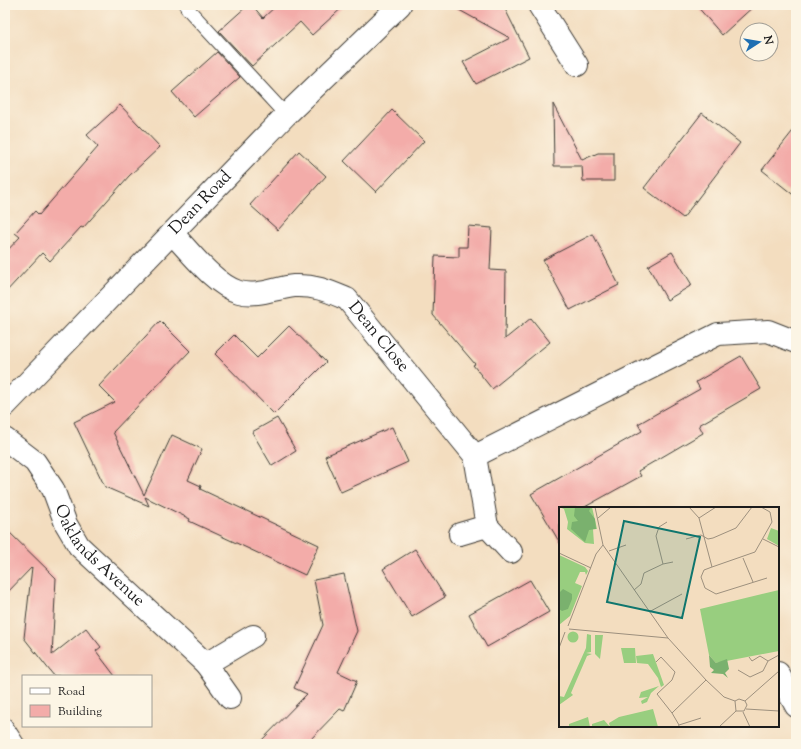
<svg xmlns="http://www.w3.org/2000/svg" width="801" height="749" viewBox="0 0 801 749" font-family="'Sorts Mill Goudy',serif">
<style>
.building{fill:#f3aca9}
.lines{fill:none;stroke-linecap:round;stroke-linejoin:round}
.service-casing{stroke:#3c3934;stroke-width:15}
.minor-casing{stroke:#3c3934;stroke-width:24}
.tertiary-casing{stroke:#3c3934;stroke-width:24}
.service{stroke:#fff;stroke-width:13}
.minor{stroke:#fff;stroke-width:22}
.tertiary{stroke:#fff;stroke-width:22}
.labels{text-anchor:middle;dominant-baseline:central;stroke-width:3;stroke-linejoin:round;paint-order:stroke}
.street-label{font-size:17px;fill:#1c1c1c;stroke:#fcf5e5}
.inset-road{fill:none;stroke:#9d907e;stroke-width:1}
.view{fill:#0f766e;fill-opacity:0.15;stroke:#0f766e;stroke-width:2}
.inset-edge{fill:none;stroke:#1c1c1c;stroke-width:2}
</style>
<rect width="100%" height="100%" fill="#fcf5e5"/>
<filter id="ink" filterUnits="userSpaceOnUse"><feTurbulence type="fractalNoise" baseFrequency=".025" numOctaves="2"/><feDisplacementMap in="SourceGraphic" scale="8" xChannelSelector="R" yChannelSelector="G"/><feConvolveMatrix kernelMatrix="1 2 1 2 8 2 1 2 1" color-interpolation-filters="sRGB"/></filter>
<filter id="wash" filterUnits="userSpaceOnUse"><feTurbulence type="fractalNoise" baseFrequency=".012" numOctaves="4" result="noise"/><feDisplacementMap in="SourceGraphic" scale="16" xChannelSelector="R" yChannelSelector="G"/><feGaussianBlur stdDeviation="0.9" result="paint"/><feColorMatrix in="noise" values="0 0 0 0 0 0 0 0 0 0 0 0 0 0 0 0 0 1.4 0 .05"/><feComposite in="paint" operator="in"/></filter>
<g filter="url(#wash)">
<rect width="100%" height="100%" fill="#f3ddbf"/>
<g id="blocks">
<path class="building" d="M 248,5 L 252,5 L 263,18 L 277,5 L 345,5 L 312,35 L 300,22 L 252,66 L 219,31 Z
M 450,5 L 503,5 L 529,57 L 476,84 L 463,62 L 510,38 Z
M 696,5 L 755,5 L 722,35 Z
M 217,52 L 240,77 L 194,117 L 172,92 Z
M 553,104 L 582,160 L 598,153 L 614,153 L 614,181 L 583,181 L 582,166 L 554,166 Z
M 120,105 L 160,147 L 129,176 L 83,228 L 81,227 L 50,261 L 42,253 L 5,293 L 5,253 L 20,237 L 15,233 L 35,211 L 39,215 L 98,147 L 87,135 Z
M 392,110 L 424,141 L 376,192 L 344,161 Z
M 702,113 L 740,143 L 683,218 L 644,188 Z
M 796,127 L 796,197 L 762,170 Z
M 299,151 L 326,176 L 278,230 L 250,205 Z
M 468,226 L 492,228 L 490,270 L 506,271 L 505,339 L 531,318 L 550,342 L 492,389 L 473,365 L 475,364 L 433,315 L 435,256 L 459,257 L 459,247 L 467,247 Z
M 593,234 L 619,285 L 570,310 L 543,260 Z
M 672,252 L 692,285 L 667,300 L 648,266 Z
M 160,321 L 190,351 L 113,432 L 144,495 L 172,435 L 202,449 L 188,480 L 201,486 L 200,489 L 319,545 L 305,575 L 189,521 L 190,519 L 145,497 L 149,506 L 105,487 L 74,422 L 115,402 L 99,386 Z
M 289,326 L 326,362 L 274,414 L 215,354 L 234,335 L 257,358 Z
M 741,356 L 761,389 L 699,425 L 703,433 L 638,471 L 641,476 L 583,508 L 560,508 L 560,543 L 531,494 L 642,431 L 638,424 L 700,389 L 696,382 Z
M 277,418 L 296,451 L 272,466 L 252,432 Z
M 392,427 L 408,462 L 341,492 L 325,456 Z
M 5,528 L 56,578 L 52,655 L 86,628 L 101,647 L 96,651 L 115,676 L 54,676 L 24,638 L 32,567 L 5,595 Z
M 415,549 L 445,597 L 412,617 L 383,569 Z
M 344,574 L 357,631 L 338,672 L 357,681 L 344,711 L 340,709 L 306,744 L 258,744 L 307,694 L 294,688 L 323,625 L 314,580 Z
M 530,580 L 549,612 L 487,647 L 469,614 Z"/>
</g>
</g>
<g filter="url(#ink)">
<use href="#blocks" fill-opacity="0" stroke="#3c3934" stroke-width="1"/>
<g class="lines">
<g class="service-casing">
<path id="service" d="M 187,8 L 286,115
M 5,724 L 18,744"/>
</g>
<g class="minor-casing">
<g id="minor">
<path d="M 539,5 L 577,65"/>
<path id="s1" d="M 173,234 C 189,251 216,286 239,292 C 258,297 275,288 294,286 C 315,285 328,291 347,299 L 475,456 L 487,526 L 511,552"/>
<path id="s2" d="M 5,439 L 35,462 L 53,489 L 66,524 L 79,546 L 206,664 L 230,698"/>
<path d="M 475,456 L 718,334 L 768,331 L 796,342"/>
<path d="M 460,534 L 487,526"/>
<path d="M 206,664 L 253,636"/>
<path d="M 778,673 L 796,706"/>
</g>
</g>
<g class="tertiary-casing">
<g id="tertiary">
<path id="s3" d="M 5,406 L 286,115 L 400,5"/>
</g>
</g>
<use href="#service" class="service"/>
<use href="#minor" class="minor"/>
<use href="#tertiary" class="tertiary"/>
</g>
</g>
<g class="labels">
<g class="street-label">
<text stroke="none"><textPath href="#s3" startOffset="282">Dean Road</textPath></text>
<text stroke="none"><textPath href="#s1" startOffset="249">Dean Close</textPath></text>
<text stroke="none"><textPath href="#s2" startOffset="153">Oaklands Avenue</textPath></text>
</g>
</g>
<g transform="translate(559 507)">
<rect width="220" height="220" fill="#f3ddbf"/>
<path d="M 0,0 L 33,0 L 38,22 L 34,22 L 35,37 L 26,36 L 8,22 L 9,15 L 5,2 ZM 212,21 L 220,24 L 220,39 L 208,32 ZM 0,48 L 26,60 L 29,64 L 27,68 L 26,65 L 21,65 L 16,76 L 23,79 L 11,109 L 0,118 ZM 220,83 L 220,144 L 157,156 L 150,148 L 141,102 ZM8.5 130a5.5 5.5 0 1 1 11 0a5.5 5.5 0 1 1-11 0ZM 28,127 L 32,128 L 32,145 L 27,146 L 33,147 L 28,149 L 12,186 L 14,188 L 0,198 L 0,189 L 5,190 L 27,141 ZM 36,128 L 44,128 L 41,152 L 36,147 ZM 62,141 L 76,141 L 77,156 L 65,156 ZM 94,147 L 105,178 L 102,180 L 99,171 L 89,157 L 78,156 L 77,149 ZM 100,179 L 92,186 L 88,195 L 83,197 L 82,194 L 89,190 L 80,191 L 82,185 ZM 94,202 L 99,220 L 51,220 L 50,216 L 60,210 ZM 29,210 L 31,220 L 10,220 L 10,217 ZM 45,213 L 51,220 L 33,220 L 33,217 Z" fill="#98ce7f"/>
<path d="M 16,0 L 32,0 L 30,4 L 36,12 L 37,22 L 30,23 L 26,35 L 12,22 L 13,15 L 19,14 L 15,9 ZM 4,82 L 13,87 L 13,92 L 9,102 L 3,104 L 0,102 L 0,86 ZM 150,148 L 157,156 L 168,152 L 170,162 L 166,166 L 169,171 L 164,167 L 152,166 L 155,163 L 151,160 Z" fill="#7ab16e"/>
<path class="inset-road" d="M 36,0 L 44,38M 130,0 L 140,11 L 153,60M 202,0 L 211,5 L 213,15 L 196,45 L 153,60 L 145,63 L 142,70 L 146,81 L 157,87 L 208,71M 39,11 L 52,0M 140,11 L 157,0M 127,32 L 142,28 L 149,32 L 154,31 L 177,21 L 193,0M 204,32 L 220,40M 44,38 L 109,131M 50,44 L 67,38M 0,46 L 32,61M 184,51 L 194,75M 104,57 L 97,29 L 100,20 L 108,15M 75,83 L 82,77 L 85,66 L 104,57 L 114,55M 90,105 L 123,87M 9,119 L 37,47 L 44,38M 10,122 L 109,131 L 147,173 L 165,190 L 176,194M 0,141 L 6,125M 190,150 L 193,154 L 201,149 L 209,154M 97,155 L 102,150 L 116,165 L 113,173 L 98,187 L 113,206 L 147,173M 179,163 L 191,170 L 204,164 L 209,154 L 220,148M 186,194 L 220,164M 187,202 L 220,204M 177,204 L 176,194 L 180,192 L 186,194M 177,204 L 185,204 L 188,198 L 186,194M 184,205 L 191,220M 113,206 L 120,218 L 119,220M 120,218 L 142,211M 160,220 L 177,204"/>
<path class="view" d="M 65,14 L 141,30 L 123,111 L 48,95 Z"/>
<rect width="220" height="220" class="inset-edge"/>
</g>
<rect width="801" height="749" fill="none" stroke="#fcf5e5" stroke-width="20"/>
<rect x="22" y="675" width="130" height="52" fill="#fcf5e5" stroke="#a29e95"/>
<rect x="30" y="688" width="20" height="6" fill="#ffffff" stroke="#a29e95"/>
<text x="58" y="695" font-size="12" fill="#1c1c1c">Road</text>
<rect x="30" y="705" width="20" height="12" fill="#f3aca9" stroke="#a29e95"/>
<text x="58" y="715" font-size="12" fill="#1c1c1c">Building</text>
<g transform="translate(759 42) rotate(78)"><circle r="19" fill="#fcf5e5" stroke="#a29e95"/>
<path d="M0-3L7 15L0 10L-7 15Z" fill="#1f6fb2"/>
<text y="-6" font-size="11" font-weight="bold" text-anchor="middle" fill="#1c1c1c">N</text>
</g>
</svg>
